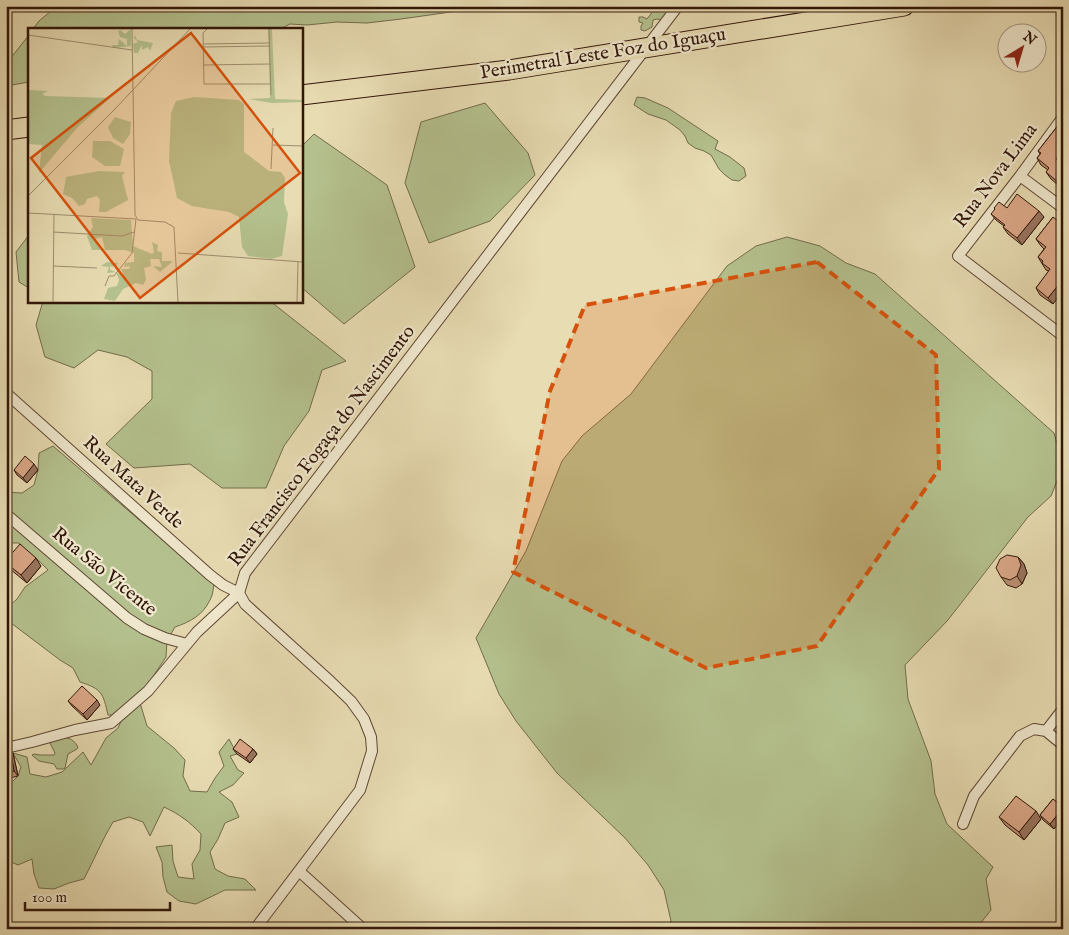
<svg xmlns="http://www.w3.org/2000/svg" width="1069" height="935" viewBox="0 0 1069 935" font-family="'IM FELL English',serif">
<style>
.green{fill:#b4c18e;stroke:#726c4c}
.lines{fill:none;stroke-linecap:round;stroke-linejoin:round}
.street-casing{stroke:#5f4834;stroke-width:12}
.highway-casing{stroke:#311609;stroke-width:21}
.street{stroke:#f0e8ce;stroke-width:10}
.highway{stroke:#e8dcb3;stroke-width:19}
.wall{fill:#bd9176;stroke:#311609}
.shaded-wall{fill:#9a7660;stroke:#311609}
.building{fill:#dca989;stroke:#311609}
.marked{fill:#d6520c;fill-opacity:0.2;stroke:#d6520c;stroke-width:4;stroke-dasharray:10 6;stroke-linejoin:round}
.labels{text-anchor:middle;dominant-baseline:central;stroke-width:4.5;stroke-linejoin:round;paint-order:stroke}
.street-label{font-size:19px;fill:#311609;stroke:#f0e8ce}
.inset-road{fill:none;stroke:#9f8d6f;stroke-width:1}
.view{fill:#d6520c;fill-opacity:0.15;stroke:#d6520c;stroke-width:2.5}
.inset-edge{fill:none;stroke:#311609;stroke-width:2.5}
</style>
<rect width="100%" height="100%" fill="#e8dcb3"/>
<filter id="stains"><feTurbulence type="fractalNoise" baseFrequency=".004" numOctaves="4"/><feColorMatrix values="0 0 0 0 .2 0 0 0 0 .09 0 0 0 0 .02 0 0 0 .5 -.17"/></filter>
<radialGradient id="worn" r=".72"><stop offset=".6" stop-color="#630" stop-opacity="0"/><stop offset="1" stop-color="#630" stop-opacity=".3"/></radialGradient>
<path class="green" d="M 57,6 L 518,6 L 522,10 L 501,7 L 472,9 L 401,19 L 367,23 L 337,22 L 307,25 L 290,24 L 280,29 L 33,29 L 39,21 Z
M 657,6 L 670,6 C 668,12 666,16 661,20 L 657,19 L 653,20 L 652,27 L 645,31 L 641,30 L 641,26 L 643,23 L 639,22 L 639,17 L 643,17 L 647,19 Z
M 29,35 L 29,82 L 6,86 L 6,64 Z
M 637,97 L 645,98 L 668,108 L 718,141 L 715,149 L 730,157 L 744,168 L 746,176 L 739,181 L 732,180 L 725,175 L 719,169 L 711,155 L 704,151 L 695,148 L 688,143 L 685,136 L 680,130 L 666,120 L 648,114 L 634,105 Z
M 485,103 L 528,153 L 535,175 L 490,221 L 429,243 L 405,183 L 421,122 Z
M 314,134 L 387,185 L 415,267 L 344,324 L 301,287 L 301,147 Z
M 29,235 L 29,288 L 19,282 L 16,252 Z
M 787,237 L 820,246 L 846,263 L 875,274 L 1054,433 L 1063,466 L 1051,496 L 1028,517 L 948,620 L 905,665 L 908,699 L 931,761 L 935,794 L 947,824 L 993,867 L 986,879 L 991,910 L 976,929 L 667,929 L 671,921 L 664,890 L 648,865 L 625,838 L 557,773 L 516,721 L 499,694 L 476,638 L 526,551 L 562,461 L 582,436 L 631,394 L 727,266 L 756,246 Z
M 43,301 L 270,301 L 346,361 L 322,370 L 309,411 L 284,446 L 266,488 L 222,488 L 190,464 L 134,468 L 106,444 L 152,399 L 152,371 L 127,357 L 98,350 L 74,368 L 45,357 L 36,325 Z
M 53,446 L 214,584 C 213,589 213,595 210,600 C 203,615 190,622 175,627 L 167,641 L 166,657 L 148,684 L 138,696 L 147,726 L 174,748 L 185,760 L 183,776 L 190,791 L 207,792 L 215,778 L 224,766 L 219,752 L 229,739 L 237,754 L 230,756 L 238,770 L 244,773 L 233,785 L 219,792 L 232,802 L 239,817 L 225,823 L 218,839 L 210,852 L 215,869 L 228,876 L 245,879 L 256,890 L 225,890 L 196,904 L 179,901 L 167,892 L 163,877 L 162,862 L 156,847 L 172,845 L 173,861 L 178,877 L 194,879 L 192,864 L 200,850 L 201,834 C 190,822 179,814 164,807 L 150,836 L 143,822 L 129,817 L 113,822 C 102,840 94,860 84,879 L 69,883 L 54,889 L 39,888 L 34,874 L 32,859 L 18,865 L 6,860 L 6,787 L 7,787 L 18,776 L 21,767 L 13,753 L 27,757 L 30,774 L 46,777 L 62,772 L 83,752 L 91,765 L 106,738 L 118,728 L 124,715 L 108,715 C 103,693 102,689 80,682 L 73,668 L 60,660 L 11,623 L 6,610 L 6,609 L 17,599 L 25,587 L 48,570 L 38,560 L 26,551 L 19,543 L 6,543 L 6,492 L 22,493 L 34,485 L 38,470 L 39,453 Z
M 57,737 C 68,738 72,737 78,747 L 77,749 L 68,754 L 65,768 L 63,769 L 57,769 L 54,764 L 39,761 L 32,755 L 34,754 L 40,755 L 54,755 L 55,753 L 49,741 Z"/>
<g class="lines">
<g class="street-casing">
<path id="street" d="M 1063,117 L 1020,176 L 958,256 L 1063,336
M 1020,176 L 1063,208
M 6,393 L 210,575 L 223,585 L 239,593 L 197,632 L 148,691 L 111,723 L 75,730 L 32,742 L 6,748
M 6,514 L 127,618 L 144,629 L 165,638 L 187,644
M 1046,731 L 1063,745
M 963,824 L 974,796 L 1020,736 L 1034,729 L 1046,731 L 1063,709
M 299,871 L 363,929
M 255,929 L 360,790 L 372,751 L 371,737 L 364,719 L 351,701 L 330,681 L 245,604 L 239,593 L 245,573 L 678,6"/>
</g>
<g class="highway-casing">
<path id="highway" d="M 301,95 L 509,70 L 904,6
M 6,130 L 29,127"/>
</g>
<use href="#street" class="street"/>
<use href="#highway" class="highway"/>
</g>
<path class="wall" d="M 1063,119 L 1063,162 L 1062,163 L 1063,164 L 1063,193 L 1057,185 L 1058,185 L 1051,179 L 1046,172 L 1048,170 L 1041,165 L 1037,158 L 1040,154 L 1038,151 Z
M 1007,208 L 1044,217 L 1022,245 L 1008,234 L 1003,227 L 1004,226 L 996,220 L 991,214 Z
M 1053,217 L 1053,304 L 1040,295 L 1036,288 L 1049,271 L 1046,270 L 1038,257 L 1044,249 L 1041,246 L 1036,239 Z
M 14,470 L 38,470 L 27,483 L 17,475 Z
M 1018,557 L 1024,564 L 1027,573 L 1022,584 L 1016,588 L 1007,585 L 1001,577 Z
M 6,560 L 41,566 L 27,583 L 10,569 L 6,564 Z
M 68,701 L 100,705 L 87,720 L 72,706 Z
M 6,749 L 13,753 L 18,776 L 6,779 Z
M 233,749 L 253,749 L 257,754 L 250,763 L 237,754 Z
M 1053,799 L 1054,829 L 1043,820 L 1040,815 Z
M 999,817 L 1041,819 L 1024,840 L 1005,825 Z"/>
<path class="shaded-wall" d="M 1063,150 L 1063,162 L 1061,165 L 1056,159 Z
M 1039,211 L 1044,217 L 1022,245 L 1017,238 Z
M 1063,279 L 1063,291 L 1053,304 L 1048,298 Z
M 34,464 L 38,470 L 27,483 L 23,478 Z
M 1018,557 L 1024,564 L 1027,573 L 1022,584 L 1017,576 Z
M 36,558 L 41,566 L 27,583 L 21,575 Z
M 97,700 L 100,705 L 87,720 L 83,714 Z
M 10,748 L 13,753 L 18,776 L 14,771 Z
M 253,749 L 257,754 L 250,763 L 246,758 Z
M 1063,808 L 1063,818 L 1054,829 L 1050,824 Z
M 1036,811 L 1041,819 L 1024,840 L 1019,832 Z"/>
<path class="building" d="M 1063,119 L 1063,150 L 1056,159 L 1063,164 L 1063,190 L 1057,185 L 1059,183 L 1046,172 L 1049,168 L 1037,158 L 1041,153 L 1038,151 Z
M 1017,194 L 1039,211 L 1017,238 L 1003,227 L 1005,225 L 991,214 L 995,209 L 994,208 L 999,202 L 1007,208 Z
M 1053,217 L 1063,225 L 1063,265 L 1060,268 L 1063,270 L 1063,279 L 1048,298 L 1036,288 L 1050,269 L 1042,263 L 1043,261 L 1038,257 L 1046,247 L 1036,239 Z
M 25,456 L 34,464 L 23,478 L 14,470 Z
M 20,544 L 36,558 L 21,575 L 6,563 L 6,560 Z
M 1007,555 L 1018,557 L 1021,565 L 1017,576 L 1010,580 L 1001,577 L 996,568 L 1000,559 Z
M 82,686 L 97,700 L 83,714 L 68,701 Z
M 240,739 L 253,749 L 246,758 L 233,749 Z
M 10,748 L 14,771 L 6,773 L 6,749 Z
M 1016,796 L 1036,811 L 1019,832 L 999,817 Z
M 1053,799 L 1063,807 L 1063,808 L 1050,824 L 1040,815 Z"/>
<path class="marked" d="M 817,262 L 936,355 L 939,469 L 817,646 L 706,668 L 513,572 L 550,391 L 585,305 Z"/>
<g class="labels">
<g class="street-label">
<text transform="translate(603 54) rotate(-9)">Perimetral Leste Foz do Iguaçu</text>
<text transform="translate(996 176) rotate(-53)">Rua Nova Lima</text>
<text transform="translate(322 446) rotate(-53)">Rua Francisco Fogaça do Nascimento</text>
<text transform="translate(133 483) rotate(42)">Rua Mata Verde</text>
<text transform="translate(104 572) rotate(39)">Rua São Vicente</text>
</g>
</g>
<g transform="translate(28 28)">
<rect width="275" height="275" fill="#e8dcb3"/>
<path d="M 97,1 L 93,3 L 97,6 L 103,1 L 103,18 L 85,20 L 84,17 L 90,17 L 91,11 L 99,18 L 99,11 L 92,9 L 90,3 ZM 240,1 L 244,1 L 247,71 L 275,72 L 275,74 L 244,75 L 220,71 L 242,70 ZM 107,7 L 109,12 L 125,15 L 122,23 L 120,19 L 114,22 L 114,17 L 110,25 L 106,25 L 105,16 L 110,14 L 106,10 ZM 0,62 L 20,63 L 14,66 L 17,68 L 82,70 L 49,100 L 11,145 L 14,117 L 0,116 ZM 166,69 L 211,72 L 216,76 L 216,124 L 241,143 L 253,144 L 257,150 L 256,174 L 260,186 L 254,228 L 243,231 L 220,228 L 214,219 L 211,189 L 201,184 L 164,178 L 149,170 L 141,133 L 143,85 L 148,73 ZM 87,89 L 103,94 L 102,106 L 95,116 L 85,110 L 80,99 ZM 65,113 L 82,113 L 96,121 L 92,138 L 77,138 L 64,129 ZM 71,143 L 97,144 L 94,148 L 100,172 L 78,184 L 71,184 L 72,172 L 69,168 L 59,171 L 57,176 L 51,178 L 44,170 L 35,166 L 38,149 ZM 63,190 L 103,192 L 105,218 L 124,226 L 126,224 L 124,214 L 130,217 L 129,223 L 134,224 L 134,233 L 145,233 L 132,244 L 125,238 L 134,239 L 131,231 L 122,231 L 123,238 L 116,240 L 118,252 L 115,257 L 108,255 L 95,261 L 87,273 L 76,271 L 80,260 L 89,258 L 91,252 L 88,244 L 79,245 L 81,239 L 73,238 L 79,234 L 90,235 L 88,239 L 82,238 L 82,242 L 96,247 L 93,241 L 101,241 L 102,238 L 96,239 L 97,235 L 106,234 L 106,225 L 97,222 L 77,222 L 74,209 L 67,211 L 73,222 L 64,222 L 59,208 L 65,199 Z" fill="#b4c18e"/>
<path class="inset-road" d="M 104,1 L 107,187 L 110,192 L 137,194 L 146,199 L 150,274M 179,1 L 175,5 L 176,56 L 242,56M 241,1 L 243,67M 0,7 L 104,22M 175,16 L 241,15M 175,19 L 241,18M 176,37 L 242,36M 245,117 L 275,118M 243,141 L 245,100M 0,168 L 87,81 L 162,1M 0,185 L 108,191 L 104,225 L 86,248 L 81,248 L 77,258M 25,204 L 94,208 L 106,204M 150,225 L 275,234M 25,238 L 69,240M 25,274 L 26,187M 269,274 L 270,234"/>
<path class="view" d="M 163,5 L 272,145 L 112,270 L 3,130 Z"/>
<rect width="275" height="275" class="inset-edge"/>
</g>
<rect width="1069" height="935" fill="none" stroke="#e8dcb3" stroke-width="25"/>
<rect x="8" y="8" width="1054" height="920" fill="none" stroke="#311609" stroke-width="2.5"/>
<rect x="12" y="12" width="1044" height="910" fill="none" stroke="#311609"/>
<g transform="translate(1022 48) rotate(38)"><circle r="24" fill="#f0e8ce" stroke="#a4947f"/>
<path d="M0-4L9 19L0 12L-9 19Z" fill="#8f2418"/>
<text y="-8" font-size="14" font-weight="bold" text-anchor="middle" fill="#311609">N</text>
</g>
<path d="M25 902v8h145v-8" fill="none" stroke="#311609" stroke-width="2.5"/>
<text x="32" y="902" font-size="15" fill="#311609" stroke="#f0e8ce" stroke-width="4" paint-order="stroke">100 m</text>
<rect width="100%" height="100%" filter="url(#stains)"/>
<rect width="100%" height="100%" fill="url(#worn)"/>
</svg>
